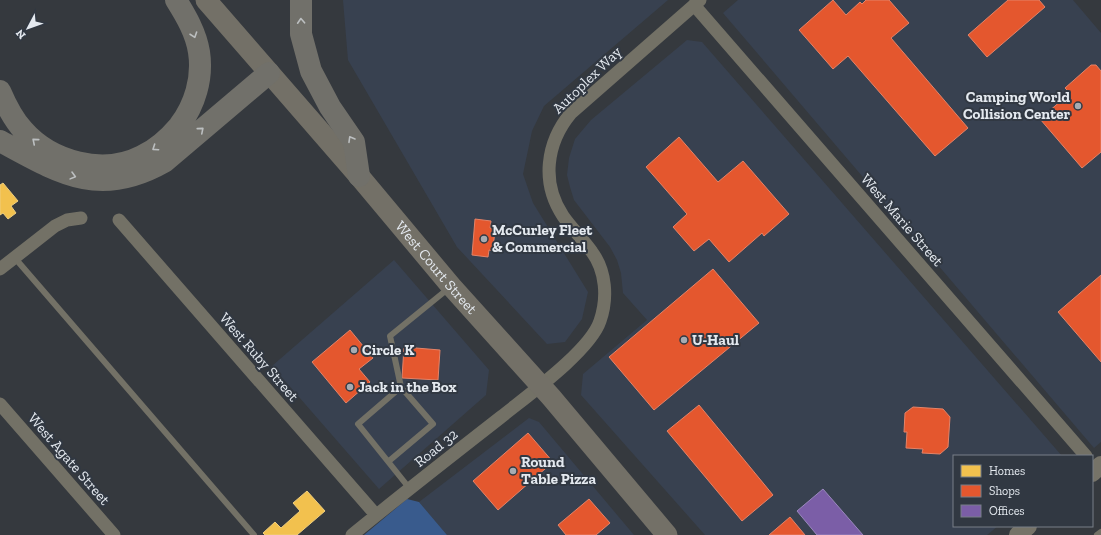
<svg xmlns="http://www.w3.org/2000/svg" width="1101" height="535" viewBox="0 0 1101 535" font-family="'Zilla Slab',serif">
<style>
.built{fill:#384150}
.green{fill:#395b8d}
.homes{fill:#f2c14e;stroke:#eecd7e}
.shops{fill:#e4572e;stroke:#e48368}
.offices{fill:#7b5ea7;stroke:#9a88bd}
.lines{fill:none;stroke-linecap:round;stroke-linejoin:round}
.lane{stroke:#737166;stroke-width:6}
.street{stroke:#737166;stroke-width:13}
.secondary{stroke:#767368;stroke-width:18}
.primary{stroke:#737067;stroke-width:21}
.highway{stroke:#71706a;stroke-width:22}
.oneway{stroke:#bcbfc0}
.poi-dot{fill:#a7abb1;stroke:#313842;stroke-width:1.5}
.labels{text-anchor:middle;dominant-baseline:central;stroke-width:4;stroke-linejoin:round;paint-order:stroke}
.street-label{font-size:15px;fill:#e4e9ef;stroke:#313842}
.poi-label{font-size:15px;font-weight:bold;fill:#e4e9ef;stroke:#313842;text-anchor:start}
</style>
<rect width="100%" height="100%" fill="#35393e"/>
<path class="built" d="M 343,0 L 668,0 L 544,106 L 532,131 L 523,174 L 533,203 L 588,292 L 582,319 L 565,342 L 547,344 L 457,247 L 348,60 Z
M 738,0 L 1073,0 L 1101,33 L 1101,442 L 1094,448 L 723,13 Z
M 687,40 L 702,42 L 1062,456 L 954,456 L 954,526 L 998,526 L 987,535 L 705,535 L 581,395 L 583,374 L 647,320 L 623,293 L 621,273 L 617,260 L 610,247 L 574,200 L 570,187 L 567,175 L 569,158 L 575,139 L 591,120 Z
M 394,260 L 489,370 L 486,395 L 379,489 L 272,366 Z
M 529,418 L 539,422 L 634,535 L 447,535 L 419,502 Z"/>
<path class="green" d="M 407,499 L 419,502 L 447,535 L 364,535 Z"/>
<path class="homes" d="M 3,183 L 18,201 L 11,206 L 16,213 L 8,219 L 3,213 L 0,215 L 0,185 Z
M 307,491 L 325,511 L 297,535 L 265,535 L 263,533 L 275,522 L 281,528 L 300,511 L 293,503 Z"/>
<path class="shops" d="M 833,0 L 846,15 L 860,2 L 862,4 L 866,0 L 889,0 L 909,23 L 891,38 L 968,128 L 935,156 L 848,56 L 833,69 L 799,30 Z
M 1008,0 L 1039,0 L 1045,7 L 987,57 L 968,35 Z
M 1091,65 L 1096,65 L 1101,71 L 1101,152 L 1082,168 L 1040,119 L 1070,93 L 1065,88 Z
M 679,137 L 718,182 L 743,161 L 789,214 L 764,236 L 762,233 L 729,262 L 709,239 L 694,251 L 673,227 L 687,214 L 646,167 Z
M 475,219 L 491,221 L 490,228 L 495,228 L 493,251 L 489,250 L 488,257 L 472,255 Z
M 713,269 L 759,323 L 654,410 L 609,357 Z
M 1101,275 L 1101,362 L 1058,312 Z
M 350,330 L 373,358 L 359,369 L 370,382 L 346,403 L 312,362 Z
M 404,347 L 440,350 L 438,380 L 402,378 Z
M 699,405 L 773,495 L 742,521 L 667,431 Z
M 913,407 L 943,409 L 950,417 L 948,447 L 940,454 L 922,453 L 923,449 L 906,448 L 907,432 L 904,432 L 905,413 Z
M 528,433 L 553,462 L 498,510 L 473,481 Z
M 589,499 L 610,523 L 596,535 L 566,535 L 558,525 Z
M 790,517 L 805,535 L 769,535 Z"/>
<path class="offices" d="M 823,489 L 863,535 L 817,535 L 797,511 Z"/>
<g class="lines">
<path class="lane" d="M 14,257 L 254,535
M 389,461 L 433,424 L 401,387
M 410,489 L 358,424 L 401,387 L 390,336 L 449,288
M 1097,535 L 1101,532"/>
<path class="street" d="M 694,5 L 1086,456
M 119,220 L 376,515
M 0,269 L 55,226 L 67,220 L 81,218
M 0,404 L 114,535
M 352,535 C 401,495 451,456 501,417 C 527,396 590,351 600,321 C 608,298 606,271 592,252 C 583,239 572,229 563,216 C 541,183 546,143 571,113 L 700,0"/>
<path class="secondary" d="M 1092,473 L 1101,465
M 1018,535 L 1028,526"/>
<path class="primary" id="s1" d="M 206,0 L 359,176 L 451,286 L 551,397 L 667,535"/>
<path class="highway" d="M 301,0 L 301,34 L 311,71 L 330,107 L 354,142 L 359,176
M 0,91 C 6,105 13,119 23,130 C 51,162 103,176 142,156 C 157,149 168,139 179,126 C 195,105 203,78 199,52 C 196,33 186,16 176,0
M 0,141 C 59,173 99,199 164,162 L 269,73"/>
</g>
<defs><path id="oneway-chevron" d="M-2-3.5L2.5 0L-2 3.5" fill="none" stroke-width="1.6" stroke-linecap="round" stroke-linejoin="round"/></defs>
<g class="oneway">
<use href="#oneway-chevron" transform="translate(301 21) rotate(-93)"/>
<use href="#oneway-chevron" transform="translate(194 35) rotate(71)"/>
<use href="#oneway-chevron" transform="translate(201 130) rotate(-41)"/>
<use href="#oneway-chevron" transform="translate(351 139) rotate(-120)"/>
<use href="#oneway-chevron" transform="translate(35 141) rotate(-140)"/>
<use href="#oneway-chevron" transform="translate(155 148) rotate(146)"/>
<use href="#oneway-chevron" transform="translate(73 176) rotate(15)"/>
</g>
<g class="poi-dot">
<circle cx="1078" cy="106" r="4"/>
<circle cx="484" cy="239" r="4"/>
<circle cx="684" cy="340" r="4"/>
<circle cx="354" cy="350" r="4"/>
<circle cx="350" cy="387" r="4"/>
<circle cx="513" cy="471" r="4"/>
</g>
<g class="labels">
<g class="street-label">
<text transform="translate(587 80) rotate(-44)">Autoplex Way</text>
<text transform="translate(902 220) rotate(49)">West Marie Street</text>
<text stroke="none"><textPath href="#s1" startOffset="353">West Court Street</textPath></text>
<text transform="translate(259 357) rotate(49)">West Ruby Street</text>
<text transform="translate(436 448) rotate(-39)">Road 32</text>
<text transform="translate(69 459) rotate(49)">West Agate Street</text>
</g>
<g class="poi-label">
<text x="1070" y="97" text-anchor="end">Camping World<tspan x="1070" dy="17">Collision Center</tspan></text>
<text x="492" y="230">McCurley Fleet<tspan x="492" dy="17">&amp; Commercial</tspan></text>
<text x="692" y="340">U-Haul</text>
<text x="362" y="350">Circle K</text>
<text x="358" y="387">Jack in the Box</text>
<text x="521" y="462">Round<tspan x="521" dy="17">Table Pizza</tspan></text>
</g>
</g>
<rect x="953" y="455" width="140" height="72" fill="#313842" stroke="#797f87"/>
<rect x="961" y="465" width="20" height="12" fill="#f2c14e" stroke="#797f87"/>
<text x="989" y="475" font-size="12" fill="#e4e9ef">Homes</text>
<rect x="961" y="485" width="20" height="12" fill="#e4572e" stroke="#797f87"/>
<text x="989" y="495" font-size="12" fill="#e4e9ef">Shops</text>
<rect x="961" y="505" width="20" height="12" fill="#7b5ea7" stroke="#797f87"/>
<text x="989" y="515" font-size="12" fill="#e4e9ef">Offices</text>
<g transform="translate(28 28) rotate(229)" stroke="#313842" stroke-width="3" paint-order="stroke">
<path d="M0-3L7 15L0 10L-7 15Z" fill="#e4e9ef"/>
<text y="-6" font-size="11" font-weight="bold" text-anchor="middle" fill="#e4e9ef">N</text>
</g>
</svg>
